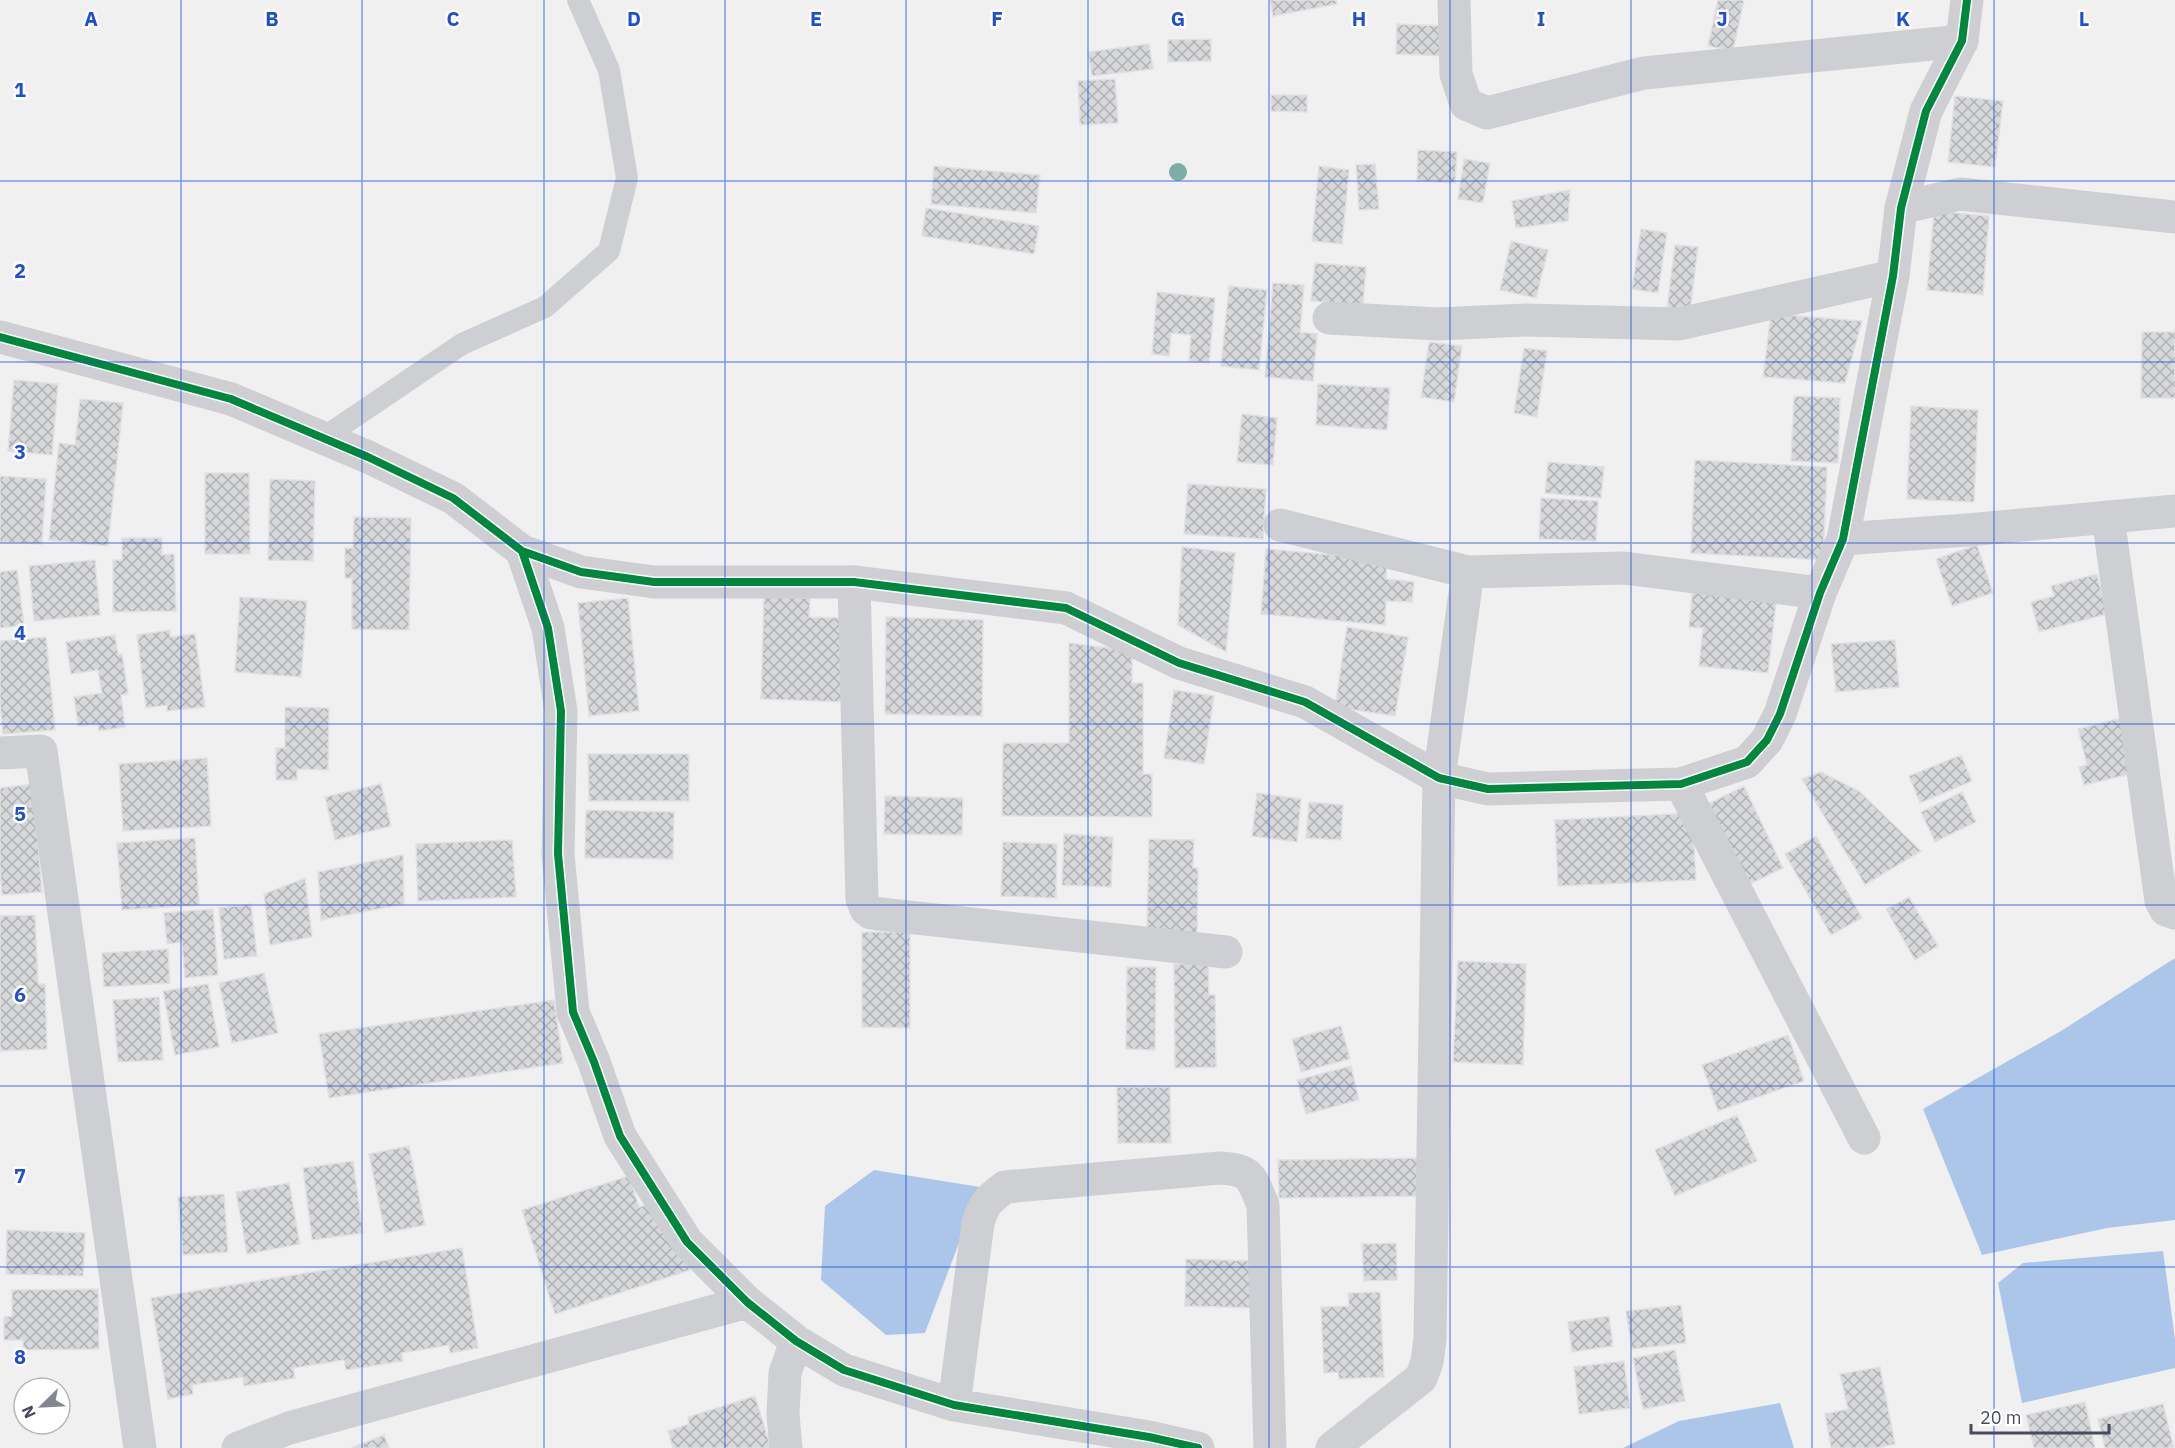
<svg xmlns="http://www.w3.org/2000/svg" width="2175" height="1448" viewBox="0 0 2175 1448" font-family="'IBM Plex Sans',sans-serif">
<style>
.water{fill:#acc6e9}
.building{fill:url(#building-cross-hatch);stroke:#e1e1e3;stroke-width:1.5}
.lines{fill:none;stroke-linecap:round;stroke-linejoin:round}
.lane{stroke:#cecfd3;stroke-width:22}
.street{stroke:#cecfd3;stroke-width:33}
.secondary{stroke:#cfcfd3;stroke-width:33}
.cycleway-casing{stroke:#fff;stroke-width:11}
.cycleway{stroke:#00873e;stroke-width:8}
.tree{fill:#7caea7}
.grid{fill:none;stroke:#1d4ed8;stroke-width:1.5;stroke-opacity:0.55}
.grid-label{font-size:20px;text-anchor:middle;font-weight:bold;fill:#1d4ed8;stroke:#fff;stroke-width:5;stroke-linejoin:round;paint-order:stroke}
</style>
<defs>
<pattern id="building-cross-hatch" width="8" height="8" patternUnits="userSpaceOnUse" patternTransform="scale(1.5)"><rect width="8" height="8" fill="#d7d8da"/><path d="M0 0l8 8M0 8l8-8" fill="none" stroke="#b0b1b4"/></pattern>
</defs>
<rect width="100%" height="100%" fill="#f0f0f0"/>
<path class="water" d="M 2175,958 L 2175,1220 L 2107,1228 L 1982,1255 L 1923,1109 L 2061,1031 Z
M 874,1170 L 980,1187 L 925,1333 L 886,1335 L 821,1280 L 825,1206 Z
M 2163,1251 L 2175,1339 L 2175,1368 L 2022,1403 L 1998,1283 L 2023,1263 Z
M 1780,1403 L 1794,1448 L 1623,1448 L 1679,1421 Z"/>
<path class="building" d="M 1270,0 L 1336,0 L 1337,4 L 1273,16 Z
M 1718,0 L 1744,0 L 1733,51 L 1708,46 Z
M 1397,24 L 1449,26 L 1448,56 L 1396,54 Z
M 1211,39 L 1211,61 L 1168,62 L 1168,40 Z
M 1149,44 L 1153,69 L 1092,76 L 1088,52 Z
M 1115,79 L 1118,123 L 1080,125 L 1078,81 Z
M 1271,95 L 1307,95 L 1307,112 L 1271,111 Z
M 1955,96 L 2003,101 L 1995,167 L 1948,162 Z
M 1418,150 L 1457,152 L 1455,183 L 1417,181 Z
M 1464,159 L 1490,163 L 1483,203 L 1458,199 Z
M 1375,164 L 1379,209 L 1359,210 L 1356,165 Z
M 934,166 L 1040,175 L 1036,213 L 931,204 Z
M 1319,166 L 1349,170 L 1342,244 L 1312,241 Z
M 1570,190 L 1568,221 L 1516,228 L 1512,201 Z
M 926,208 L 1039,226 L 1034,254 L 922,236 Z
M 1934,211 L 1989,216 L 1983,295 L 1927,290 Z
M 1641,229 L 1667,233 L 1658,293 L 1632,289 Z
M 1511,241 L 1548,250 L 1536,298 L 1500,290 Z
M 1675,245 L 1698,247 L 1690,311 L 1667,309 Z
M 1315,263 L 1366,267 L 1363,305 L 1311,301 Z
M 1273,283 L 1304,285 L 1300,332 L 1317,334 L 1313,381 L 1265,377 Z
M 1229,286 L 1267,290 L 1259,370 L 1221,366 Z
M 1157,292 L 1215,298 L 1209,363 L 1189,361 L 1191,335 L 1171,333 L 1169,356 L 1152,354 Z
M 1771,314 L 1862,321 L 1845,383 L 1763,377 Z
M 2142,332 L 2175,332 L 2175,398 L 2141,398 Z
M 1429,342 L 1462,346 L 1454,402 L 1421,397 Z
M 1524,348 L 1547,351 L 1537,417 L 1514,413 Z
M 14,380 L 58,384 L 52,455 L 8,451 Z
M 1318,384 L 1390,388 L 1387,430 L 1316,425 Z
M 1794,396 L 1840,398 L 1838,463 L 1791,461 Z
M 80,399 L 123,403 L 108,546 L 49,540 L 59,443 L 75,445 Z
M 1911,406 L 1978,410 L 1974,502 L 1907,499 Z
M 1242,414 L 1277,418 L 1273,465 L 1237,462 Z
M 1695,460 L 1827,467 L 1823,560 L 1691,553 Z
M 1548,462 L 1604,467 L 1601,498 L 1545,493 Z
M 205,473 L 249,473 L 250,554 L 205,554 Z
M 0,476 L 46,479 L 42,544 L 0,542 Z
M 270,479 L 315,481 L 313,561 L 268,560 Z
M 1188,484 L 1266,489 L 1263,539 L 1184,534 Z
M 1541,498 L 1598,501 L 1596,541 L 1539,539 Z
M 354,517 L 411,518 L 409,630 L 352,629 L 352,578 L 345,578 L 345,548 L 353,548 Z
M 122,538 L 162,538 L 162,555 L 174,554 L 176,611 L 113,612 L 113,560 L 122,560 Z
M 1977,545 L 1993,593 L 1952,606 L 1936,559 Z
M 1182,547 L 1235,553 L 1226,652 L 1178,625 Z
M 1266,549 L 1387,560 L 1386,579 L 1414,582 L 1412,602 L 1386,601 L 1385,625 L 1261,614 Z
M 95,560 L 100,615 L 34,621 L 29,566 Z
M 17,570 L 24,625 L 0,628 L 0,572 Z
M 2097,574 L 2107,614 L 2039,632 L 2031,602 L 2054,596 L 2051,586 Z
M 1693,585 L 1777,594 L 1768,673 L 1699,666 L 1703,628 L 1689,627 Z
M 240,597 L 307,601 L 301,677 L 235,672 Z
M 764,597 L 810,598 L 809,617 L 845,618 L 844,702 L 761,699 Z
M 628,598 L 639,711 L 589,716 L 578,603 Z
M 886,617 L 983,620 L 982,716 L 885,714 Z
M 1347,627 L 1408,637 L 1395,716 L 1335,707 Z
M 170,630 L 170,637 L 195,634 L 205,707 L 167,711 L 167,705 L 146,708 L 137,635 Z
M 115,635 L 118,654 L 122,654 L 128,694 L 121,695 L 125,727 L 99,731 L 98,724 L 78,726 L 74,697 L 102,693 L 98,670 L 71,674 L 66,642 Z
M 46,637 L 55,730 L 3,734 L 0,704 L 0,641 Z
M 1895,640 L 1899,687 L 1836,692 L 1831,644 Z
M 1069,643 L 1132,651 L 1132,683 L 1143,683 L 1143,774 L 1152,774 L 1152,817 L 1002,816 L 1003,743 L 1069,743 Z
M 1174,690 L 1214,696 L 1204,764 L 1164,758 Z
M 285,707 L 329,708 L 328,770 L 297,769 L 297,780 L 276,780 L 276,748 L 285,748 Z
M 2125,717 L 2139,772 L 2084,785 L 2079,767 L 2087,765 L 2078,729 Z
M 588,754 L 689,754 L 689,801 L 589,801 Z
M 1961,755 L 1972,781 L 1920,803 L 1909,776 Z
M 207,758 L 211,826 L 123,831 L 119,764 Z
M 1821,772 L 1859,791 L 1921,851 L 1865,885 L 1802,779 Z
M 33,784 L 42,892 L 2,895 L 0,869 L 0,788 Z
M 381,784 L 391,826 L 335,840 L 325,797 Z
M 1744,786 L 1783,868 L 1744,887 L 1706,805 Z
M 1962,792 L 1976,822 L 1935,842 L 1921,812 Z
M 1257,793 L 1301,799 L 1297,842 L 1252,836 Z
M 885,796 L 963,798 L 962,835 L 884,834 Z
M 1309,802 L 1343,805 L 1341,840 L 1306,838 Z
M 586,810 L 674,812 L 673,859 L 585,858 Z
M 1692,813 L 1696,880 L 1558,886 L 1555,820 Z
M 1064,834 L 1113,837 L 1111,887 L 1062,885 Z
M 1816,836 L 1862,918 L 1831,935 L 1785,854 Z
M 195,838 L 199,905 L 122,910 L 117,843 Z
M 1149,839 L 1194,840 L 1193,868 L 1198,868 L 1197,934 L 1147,932 Z
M 512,840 L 516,897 L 418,901 L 416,844 Z
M 1003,842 L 1057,844 L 1056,898 L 1001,896 Z
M 403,855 L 404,904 L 321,920 L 318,872 Z
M 305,878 L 312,937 L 270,945 L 264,894 Z
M 1909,897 L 1938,946 L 1915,960 L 1886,909 Z
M 251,904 L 257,956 L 224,959 L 219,908 Z
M 213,909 L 218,975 L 185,978 L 182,942 L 167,944 L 164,913 Z
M 35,915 L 38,984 L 45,984 L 47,1049 L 0,1051 L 0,916 Z
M 862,932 L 910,932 L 910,1028 L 862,1027 Z
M 168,949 L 170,983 L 104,987 L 102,953 Z
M 1458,961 L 1526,964 L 1523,1065 L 1453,1062 Z
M 1174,964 L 1208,964 L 1209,995 L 1215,995 L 1216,1067 L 1175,1068 Z
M 1127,967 L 1156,967 L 1155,1050 L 1126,1049 Z
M 264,973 L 278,1033 L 232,1043 L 219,983 Z
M 208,984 L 219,1047 L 175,1055 L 163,991 Z
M 159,997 L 163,1060 L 118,1062 L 113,1000 Z
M 554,1000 L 563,1063 L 329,1098 L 319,1034 Z
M 1341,1026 L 1350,1059 L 1301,1072 L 1292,1039 Z
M 1788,1035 L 1804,1081 L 1718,1111 L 1702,1065 Z
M 1351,1066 L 1359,1100 L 1306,1114 L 1297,1080 Z
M 1117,1087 L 1170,1087 L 1171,1143 L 1118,1143 Z
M 1737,1115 L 1757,1161 L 1675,1196 L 1655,1150 Z
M 409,1146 L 425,1225 L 385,1233 L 369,1154 Z
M 1425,1158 L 1426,1196 L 1279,1198 L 1278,1160 Z
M 353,1161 L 363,1233 L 312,1240 L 303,1168 Z
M 629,1176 L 639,1207 L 650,1204 L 680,1240 L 690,1270 L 555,1314 L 522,1210 Z
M 289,1183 L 300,1244 L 247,1254 L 236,1192 Z
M 224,1194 L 228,1252 L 183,1255 L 178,1197 Z
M 7,1230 L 85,1233 L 83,1276 L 6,1274 Z
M 1396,1243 L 1397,1280 L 1364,1281 L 1362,1244 Z
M 462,1248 L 478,1348 L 450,1353 L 449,1345 L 402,1353 L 403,1361 L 346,1370 L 344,1360 L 293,1368 L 295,1378 L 244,1386 L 243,1377 L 192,1385 L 193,1394 L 168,1399 L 151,1298 Z
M 1186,1259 L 1259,1261 L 1258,1308 L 1185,1306 Z
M 98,1289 L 99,1349 L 23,1350 L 23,1340 L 4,1340 L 4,1317 L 12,1316 L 12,1290 Z
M 1380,1292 L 1384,1377 L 1339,1379 L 1338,1372 L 1324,1373 L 1321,1307 L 1349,1306 L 1348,1293 Z
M 1681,1305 L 1686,1343 L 1632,1349 L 1626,1311 Z
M 1609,1316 L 1613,1346 L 1572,1352 L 1568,1322 Z
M 1675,1350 L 1685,1401 L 1643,1409 L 1633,1358 Z
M 1624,1361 L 1630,1408 L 1579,1414 L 1574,1367 Z
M 1880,1367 L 1895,1444 L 1877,1448 L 1831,1448 L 1825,1414 L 1848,1409 L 1840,1374 Z
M 755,1396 L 771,1448 L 673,1448 L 668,1431 L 689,1424 L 688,1417 Z
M 2085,1402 L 2095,1448 L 2034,1448 L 2026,1415 Z
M 2163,1404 L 2174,1448 L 2105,1448 L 2098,1419 Z
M 384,1435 L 389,1448 L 351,1448 Z"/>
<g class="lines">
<path class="lane" d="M 323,438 L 462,344 L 545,307 L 609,251 L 627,178 L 609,70 L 578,0"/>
<path class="street" d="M 1454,0 L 1456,74 L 1466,104 L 1487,113 L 1644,73 L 1962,41
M 1901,208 L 1960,194 L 2175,217
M 1329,318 L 1438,324 L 1526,320 L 1679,324 L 1893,276
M 2108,517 L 2161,901 L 2166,910 L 2175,913
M 1280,525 L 1468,572 L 1624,568 L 1820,593
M 1843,539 L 1967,530 L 2175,511
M 522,551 L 548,628 L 561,711 L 558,854 L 573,1012 L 594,1062 L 620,1136 L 687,1242 L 747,1302 L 796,1341 L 844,1370 L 954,1405 L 1149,1437 L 1198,1448
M 854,582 L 862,899 L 866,909 L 871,913 L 1226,952
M 0,753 L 41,751 L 140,1448
M 1681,784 L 1864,1138
M 954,1405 L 978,1223 C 984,1203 989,1199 1005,1187 L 1220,1168 C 1252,1170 1251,1177 1263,1205 L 1270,1448
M 238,1448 L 289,1428 L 747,1302
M 786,1448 L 783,1415 L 785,1373 L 796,1341
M 1332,1448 L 1421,1378 L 1427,1362 L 1430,1339 L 1439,778 L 1468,572"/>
<path class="secondary" d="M 0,337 L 231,399 L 368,457 L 453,498 L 522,551 L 581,572 L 654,582 L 854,582 L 1066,608 L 1179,663 L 1305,702 L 1439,778 L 1488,789 L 1681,784 L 1747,762 L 1767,740 L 1780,714 L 1820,593 L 1843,539 L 1893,276 L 1901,208 L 1926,111 L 1962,41 L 1967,0"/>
<g class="cycleway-casing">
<path id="cycleway" d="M 0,337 L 231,399 L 368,457 L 453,498 L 522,551 L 581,572 L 654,582 L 854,582 L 1066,608 L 1179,663 L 1305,702 L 1439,778 L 1488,789 L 1681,784 L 1747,762 L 1767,740 L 1780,714 L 1820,593 L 1843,539 L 1893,276 L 1901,208 L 1926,111 L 1962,41 L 1967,0
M 522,551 L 548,628 L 561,711 L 558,854 L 573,1012 L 594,1062 L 620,1136 L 687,1242 L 747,1302 L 796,1341 L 844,1370 L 954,1405 L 1149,1437 L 1198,1448"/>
</g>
<use href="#cycleway" class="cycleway"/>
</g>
<circle class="tree" cx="1178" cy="172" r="9"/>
<path class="grid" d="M 181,0 L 181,1448M 362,0 L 362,1448M 544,0 L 544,1448M 725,0 L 725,1448M 906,0 L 906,1448M 1088,0 L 1088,1448M 1269,0 L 1269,1448M 1450,0 L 1450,1448M 1631,0 L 1631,1448M 1812,0 L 1812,1448M 1994,0 L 1994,1448M 0,181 L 2175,181M 0,362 L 2175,362M 0,543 L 2175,543M 0,724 L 2175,724M 0,905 L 2175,905M 0,1086 L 2175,1086M 0,1267 L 2175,1267"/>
<g class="grid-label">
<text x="91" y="26">A</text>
<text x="272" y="26">B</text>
<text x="453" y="26">C</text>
<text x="634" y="26">D</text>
<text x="816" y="26">E</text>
<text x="997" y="26">F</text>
<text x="1178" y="26">G</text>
<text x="1359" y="26">H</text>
<text x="1541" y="26">I</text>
<text x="1722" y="26">J</text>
<text x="1903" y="26">K</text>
<text x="2084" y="26">L</text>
<text x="20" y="97">1</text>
<text x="20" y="278">2</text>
<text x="20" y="459">3</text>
<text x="20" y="640">4</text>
<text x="20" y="821">5</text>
<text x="20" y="1002">6</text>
<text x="20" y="1183">7</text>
<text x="20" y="1364">8</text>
</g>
<g transform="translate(42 1406) rotate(246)"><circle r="28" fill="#ffffff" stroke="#b6b7bd" stroke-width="1.5"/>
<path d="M0-4.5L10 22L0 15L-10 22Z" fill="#83858f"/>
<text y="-9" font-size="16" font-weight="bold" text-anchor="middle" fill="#484b5b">N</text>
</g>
<path d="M1971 1424v9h138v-9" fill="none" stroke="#484b5b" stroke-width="3"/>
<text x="1980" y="1424" font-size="18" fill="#484b5b" stroke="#ffffff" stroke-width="4.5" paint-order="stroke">20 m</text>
</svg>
